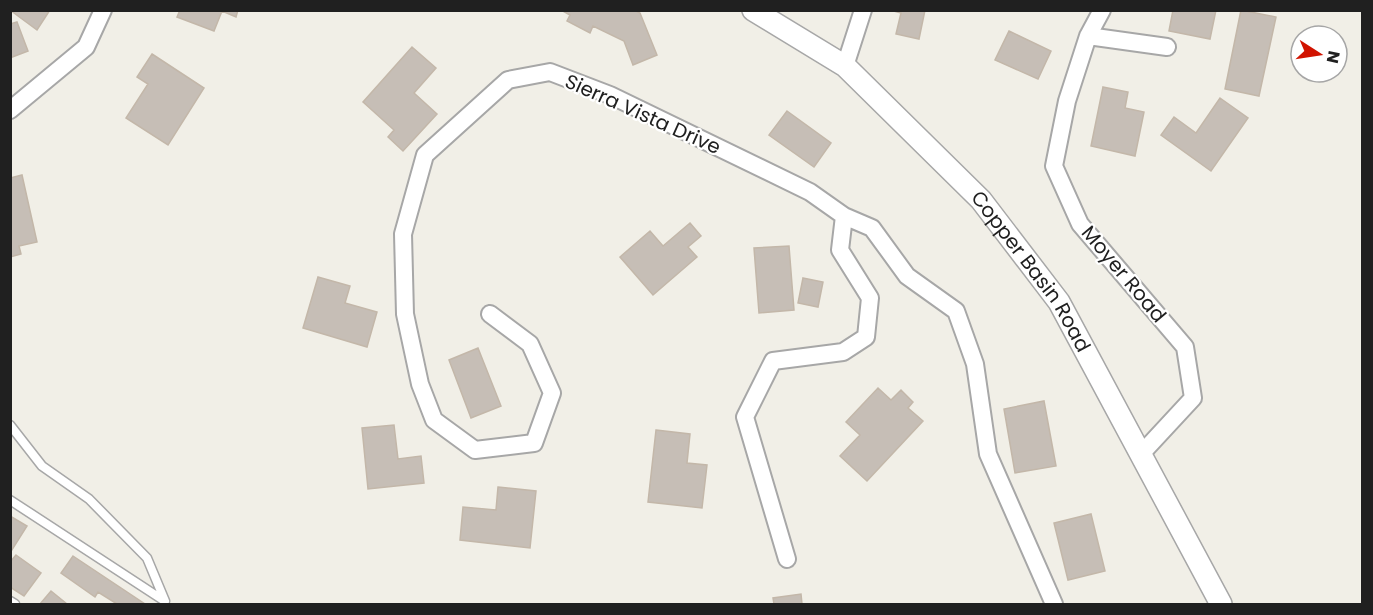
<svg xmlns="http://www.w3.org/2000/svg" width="1373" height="615" viewBox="0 0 1373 615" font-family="Poppins,sans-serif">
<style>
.building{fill:#c6beb6;stroke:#c3b7a9;stroke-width:1.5}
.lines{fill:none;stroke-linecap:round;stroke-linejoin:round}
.service-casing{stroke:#a7a7a7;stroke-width:11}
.minor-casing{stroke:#a7a7a7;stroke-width:20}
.tertiary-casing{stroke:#a7a7a7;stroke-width:24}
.service{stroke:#fff;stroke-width:8}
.minor{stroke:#fff;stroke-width:16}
.tertiary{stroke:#fff;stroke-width:21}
.labels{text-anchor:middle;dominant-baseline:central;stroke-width:4.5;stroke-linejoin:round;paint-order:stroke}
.street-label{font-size:20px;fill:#202020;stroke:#fff}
</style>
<rect width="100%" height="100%" fill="#f1efe7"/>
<path class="building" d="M 10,10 L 50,10 L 37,30 Z
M 180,10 L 238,10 L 236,17 L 222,11 L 214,31 L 177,17 Z
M 561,10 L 634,10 L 640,13 L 657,55 L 633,65 L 624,41 L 593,26 L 590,33 L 567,21 L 570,15 Z
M 925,10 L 919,39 L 896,34 L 901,13 L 890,10 Z
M 1173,10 L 1216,10 L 1210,39 L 1169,31 Z
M 1241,10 L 1276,17 L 1259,96 L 1225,89 Z
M 17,22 L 28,51 L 10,58 L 10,24 Z
M 1009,31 L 1051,51 L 1038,79 L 995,60 Z
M 412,47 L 436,68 L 414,93 L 437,114 L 403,151 L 388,137 L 394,130 L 363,102 Z
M 152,54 L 204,88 L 168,145 L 126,118 L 148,84 L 137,77 Z
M 1103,87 L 1128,92 L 1125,108 L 1144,112 L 1135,156 L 1091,146 Z
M 1220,98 L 1248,118 L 1211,171 L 1161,135 L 1174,117 L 1196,133 Z
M 787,111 L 831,143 L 814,167 L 769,135 Z
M 22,175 L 37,242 L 19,246 L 21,254 L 10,257 L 10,178 Z
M 690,223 L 701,236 L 688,247 L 697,257 L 653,295 L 620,257 L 650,231 L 663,246 Z
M 789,246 L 794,310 L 759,313 L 754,248 Z
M 318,277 L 350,286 L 345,303 L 377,312 L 367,347 L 303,328 Z
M 803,278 L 823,282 L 818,307 L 798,303 Z
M 478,348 L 501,406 L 471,418 L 449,360 Z
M 878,388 L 891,400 L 901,390 L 913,402 L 908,408 L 923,421 L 867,481 L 840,456 L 860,435 L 846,422 Z
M 1044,401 L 1056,466 L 1015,473 L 1004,409 Z
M 394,425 L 398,459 L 421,456 L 424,483 L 368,489 L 362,428 Z
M 656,430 L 690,434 L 687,463 L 707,465 L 702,508 L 648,502 Z
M 498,487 L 536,491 L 530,548 L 460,540 L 463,507 L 496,510 Z
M 1091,514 L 1105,571 L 1068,580 L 1054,523 Z
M 10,516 L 27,526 L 10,553 Z
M 16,555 L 41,573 L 24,596 L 10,587 L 10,562 Z
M 73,556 L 145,604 L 117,604 L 98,592 L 95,597 L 61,573 Z
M 51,591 L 67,604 L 40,604 Z
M 801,594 L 802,604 L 774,604 L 773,598 Z"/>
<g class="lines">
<g class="service-casing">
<path id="service" d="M 10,425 L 42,466 L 89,499 L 147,558 L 165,601
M 10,500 L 163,600
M 10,601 L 15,604"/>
</g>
<g class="minor-casing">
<path id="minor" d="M 1102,10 L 1088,36 L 1067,101 L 1054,166 L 1080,224 L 1185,347 L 1193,398 L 1142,453
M 1088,36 L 1167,47
M 845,66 L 863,10
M 10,110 L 86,47 L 103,10
M 490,314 L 530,344 L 552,393 L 534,443 L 475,450 L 434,420 L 420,384 L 405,314 L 403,234 L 425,155 L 508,80 L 550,72 L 610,95 L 810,192 L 844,216 L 872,228 L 907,276 L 956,311 L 975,364 L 988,454 L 1054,604
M 787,559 L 745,417 L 773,361 L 843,352 L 866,337 L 870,298 L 840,250 L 844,216"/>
</g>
<g class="tertiary-casing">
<g id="tertiary">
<path id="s1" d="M 753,10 L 845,66 L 981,200 L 1059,302 L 1221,604"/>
</g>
</g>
<use href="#service" class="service"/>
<use href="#minor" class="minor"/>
<use href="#tertiary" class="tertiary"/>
</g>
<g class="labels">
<g class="street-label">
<text transform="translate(643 114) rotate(24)">Sierra Vista Drive</text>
<text stroke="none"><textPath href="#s1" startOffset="386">Copper Basin Road</textPath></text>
<text transform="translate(1124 274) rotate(50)">Moyer Road</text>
</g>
</g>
<rect width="1373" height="615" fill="none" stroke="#202020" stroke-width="24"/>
<g transform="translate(1319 54) rotate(102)"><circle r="28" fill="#ffffff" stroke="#a6a6a6" stroke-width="1.5"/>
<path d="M0-4.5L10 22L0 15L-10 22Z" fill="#d11300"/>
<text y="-9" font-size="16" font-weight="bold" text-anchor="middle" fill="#202020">N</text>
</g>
</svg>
